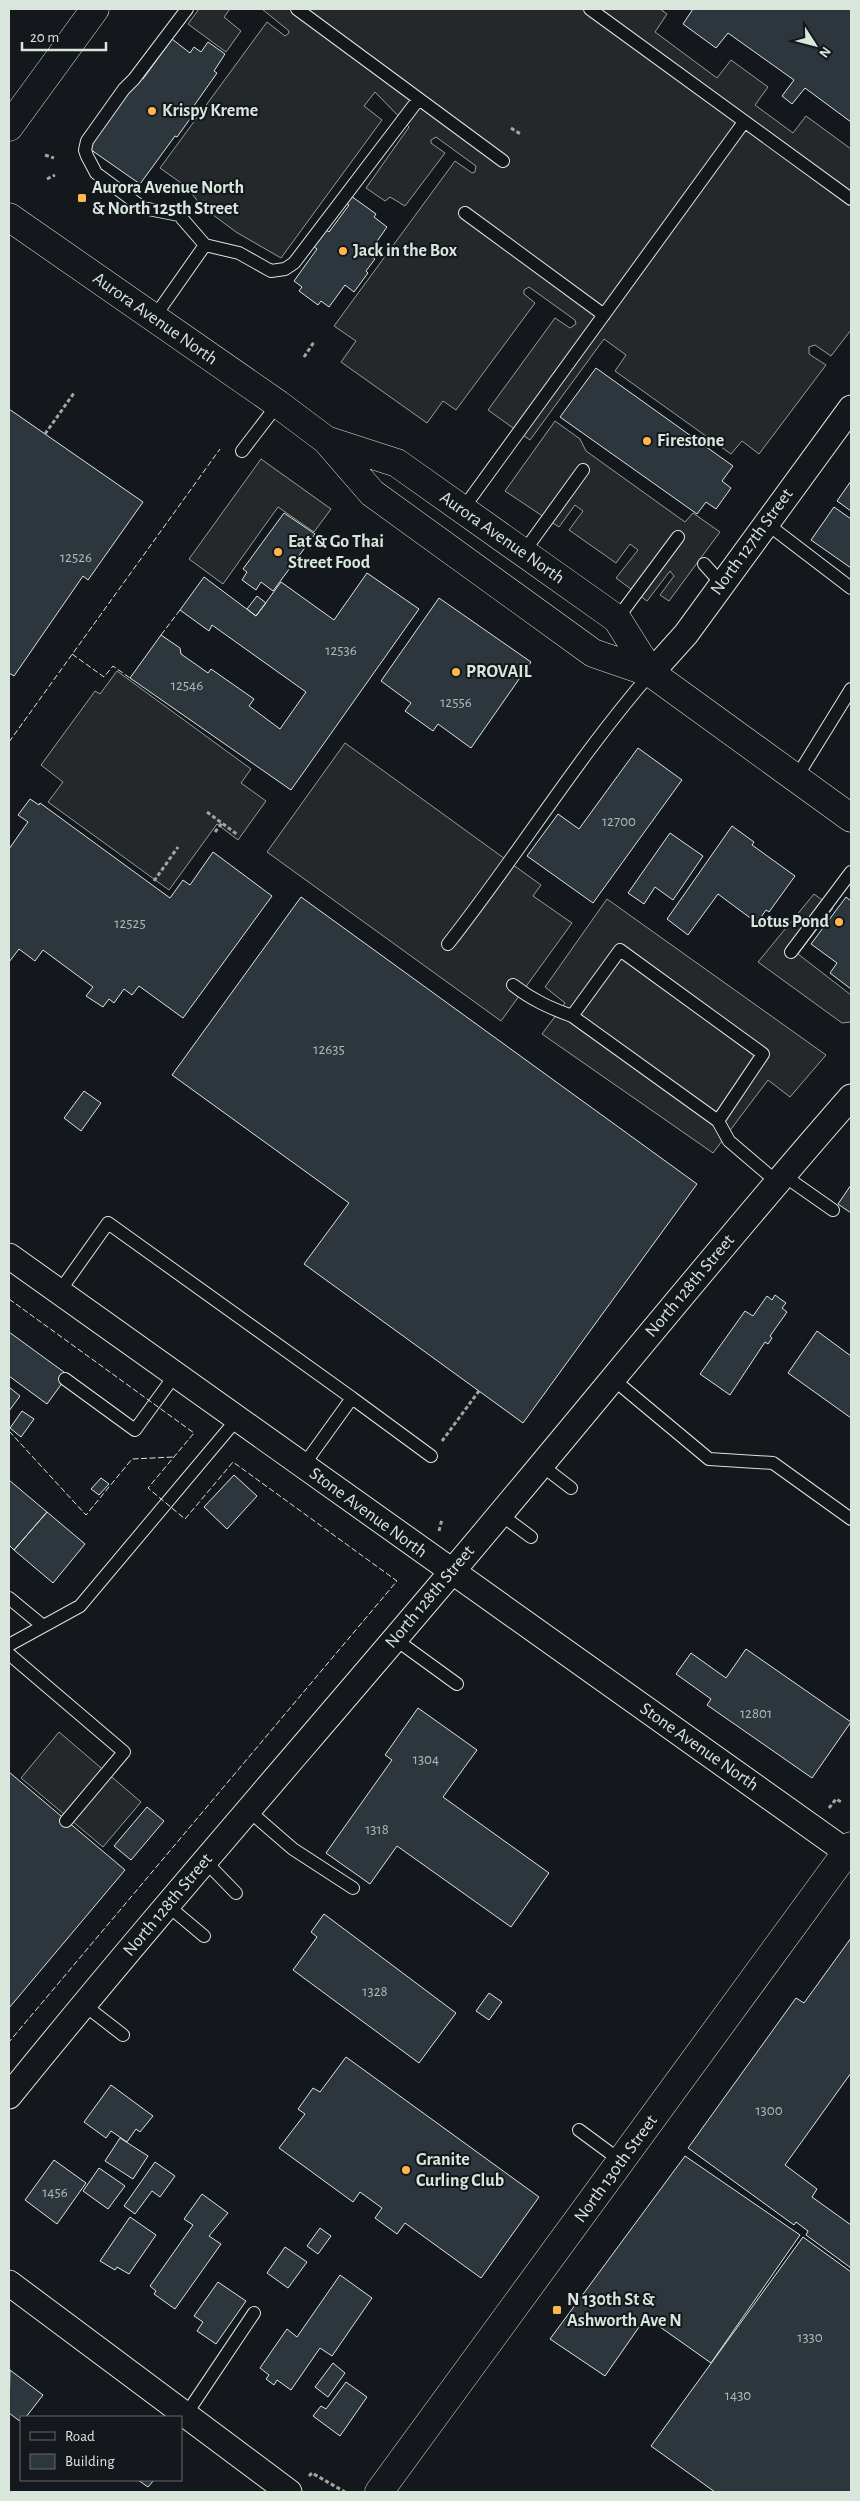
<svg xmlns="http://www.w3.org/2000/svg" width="860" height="2501" viewBox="0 0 860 2501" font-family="'Alegreya Sans',sans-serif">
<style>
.parking{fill:#24282b;stroke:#939e99}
.building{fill:#2c363c;stroke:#d8e6dc}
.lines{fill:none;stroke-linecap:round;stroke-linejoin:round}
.service-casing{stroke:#d8e6dc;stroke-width:14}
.minor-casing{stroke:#d8e6dc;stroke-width:27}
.tertiary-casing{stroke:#d8e6dc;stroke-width:29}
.secondary-casing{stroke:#d8e6dc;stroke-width:29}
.trunk-casing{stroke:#d8e6dc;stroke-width:29}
.path{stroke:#9da8a2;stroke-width:3;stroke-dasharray:4 2.5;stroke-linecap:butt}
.service{stroke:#14181c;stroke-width:12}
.minor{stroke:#14181c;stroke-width:25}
.tertiary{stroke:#14181c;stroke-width:28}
.secondary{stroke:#14181c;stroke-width:28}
.trunk{stroke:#14181c;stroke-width:28}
.fence{stroke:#d8e6dc;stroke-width:1;stroke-dasharray:6 2.5;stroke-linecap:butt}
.poi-dot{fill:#ffb74d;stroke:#14181c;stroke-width:2}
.labels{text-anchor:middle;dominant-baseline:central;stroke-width:4;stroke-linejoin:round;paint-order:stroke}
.number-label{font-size:15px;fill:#adbab4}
.poi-label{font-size:18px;font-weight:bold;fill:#d8e6dc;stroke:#14181c;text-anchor:start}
.street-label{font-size:18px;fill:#d8e6dc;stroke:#14181c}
</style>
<rect width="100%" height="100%" fill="#14181c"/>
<path class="parking" d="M 199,9 L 230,9 L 224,17 L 241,31 L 226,52 L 188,24 Z
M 262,9 L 660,9 L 667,14 L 655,32 L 717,78 L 731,60 L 768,87 L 755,105 L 793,133 L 806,116 L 851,149 L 851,330 L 831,356 L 815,345 L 809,347 L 809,354 L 826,365 L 759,454 L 742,441 L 731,454 L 615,371 L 626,355 L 604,339 L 530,440 L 488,410 L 555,318 L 570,328 L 576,324 L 575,320 L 529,287 L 524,290 L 524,294 L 535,303 L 456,410 L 443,401 L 427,423 L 341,362 L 356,341 L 334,326 L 455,161 L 472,173 L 475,172 L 476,166 L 436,137 L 431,140 L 431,143 L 445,153 L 405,206 L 390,197 L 385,201 L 366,188 L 409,127 L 375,92 L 364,106 L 382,120 L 281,258 L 236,232 L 201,206 L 188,188 L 160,168 L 267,22 L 285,36 L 289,33 L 289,31 Z
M 555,421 L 580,439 L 586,451 L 685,522 L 693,513 L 720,532 L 669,601 L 660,595 L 674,576 L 670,571 L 647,601 L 616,578 L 638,550 L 630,544 L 616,563 L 569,530 L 583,511 L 575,505 L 559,527 L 505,491 Z
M 261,459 L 331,509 L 314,532 L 278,507 L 223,584 L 189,559 Z
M 117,671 L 251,769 L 241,783 L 266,801 L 238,840 L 217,824 L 169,890 L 48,802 L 63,782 L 41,765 L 95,691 L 100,694 Z
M 345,743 L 541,885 L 533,896 L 572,923 L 501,1021 L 267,852 Z
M 814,894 L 833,908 L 798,954 L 851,995 L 851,1022 L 842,1023 L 758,962 Z
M 607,899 L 826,1055 L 790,1097 L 768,1080 L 713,1153 L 542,1034 L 565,1003 L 545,987 Z
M 59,1732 L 141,1802 L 103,1847 L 21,1778 Z"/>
<path class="building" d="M 693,9 L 851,9 L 851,122 L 805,88 L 792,104 L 782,96 L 794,80 L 728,33 L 716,48 L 683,24 Z
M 172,39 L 190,53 L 194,47 L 201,52 L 208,42 L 225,54 L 214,71 L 217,73 L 191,110 L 195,112 L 177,137 L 175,136 L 140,184 L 87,147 L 139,76 L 143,79 Z
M 351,196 L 376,214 L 374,217 L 387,227 L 368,254 L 375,259 L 366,271 L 368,273 L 354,292 L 345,285 L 329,307 L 321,301 L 318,305 L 299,291 L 302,287 L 294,281 L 317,249 L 313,246 L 325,229 L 329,232 L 349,205 L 346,203 Z
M 596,368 L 733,466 L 722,481 L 731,488 L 716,509 L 706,502 L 697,514 L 560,417 Z
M 9,409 L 143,502 L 88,580 L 83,576 L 14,676 L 9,673 Z
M 851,481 L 851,511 L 837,501 Z
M 834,507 L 851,519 L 851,568 L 811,540 Z
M 284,513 L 315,534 L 273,591 L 261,582 L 256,590 L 242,580 L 247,572 L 243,569 Z
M 367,573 L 419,609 L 291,790 L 130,678 L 161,635 L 180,648 L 181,654 L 208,673 L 211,669 L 254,699 L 249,706 L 280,729 L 306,692 L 212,625 L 209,631 L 180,610 L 204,577 L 256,616 L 281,582 L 334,620 Z
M 257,596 L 266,603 L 256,616 L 247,609 Z
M 439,598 L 531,662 L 471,748 L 438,724 L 433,731 L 405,711 L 411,703 L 381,681 Z
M 638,748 L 682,780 L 593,903 L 527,856 L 558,814 L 579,829 Z
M 30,799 L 39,805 L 40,803 L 170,898 L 183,880 L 190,885 L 213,852 L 272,896 L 183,1018 L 139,986 L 132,995 L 124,989 L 114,1003 L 109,999 L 103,1007 L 86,996 L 93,987 L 43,950 L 35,961 L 19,949 L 9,962 L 9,849 L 28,822 L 18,815 Z
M 732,826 L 754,842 L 752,845 L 795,876 L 769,912 L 766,910 L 757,923 L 718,894 L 688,935 L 667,919 Z
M 670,833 L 703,856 L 673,900 L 655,887 L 644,904 L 628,893 Z
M 301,897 L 697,1184 L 523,1423 L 304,1264 L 349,1203 L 172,1075 Z
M 846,897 L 851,901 L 851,989 L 830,973 L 837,963 L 811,944 Z
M 84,1091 L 101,1103 L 81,1131 L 64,1118 Z
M 851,1185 L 851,1213 L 838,1204 Z
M 775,1295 L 786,1303 L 782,1308 L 787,1312 L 770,1336 L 772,1338 L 768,1344 L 765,1342 L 730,1395 L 700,1374 L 745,1311 L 753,1316 L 767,1296 L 772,1300 Z
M 817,1331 L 851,1356 L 851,1418 L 788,1373 Z
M 9,1332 L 68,1375 L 47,1404 L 9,1376 Z
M 9,1387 L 20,1396 L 9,1411 Z
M 22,1411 L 34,1419 L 21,1437 L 10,1428 Z
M 234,1475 L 257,1496 L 227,1529 L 204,1507 Z
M 101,1478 L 109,1484 L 99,1495 L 91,1489 Z
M 9,1480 L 47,1512 L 14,1550 L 9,1545 Z
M 47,1512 L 85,1544 L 53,1583 L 14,1550 Z
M 746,1649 L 851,1722 L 812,1778 L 707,1705 L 711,1699 L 676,1674 L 691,1653 L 726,1678 Z
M 418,1708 L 477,1750 L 443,1797 L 549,1873 L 511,1927 L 397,1846 L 370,1884 L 326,1853 L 392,1760 L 385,1755 Z
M 9,1772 L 125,1870 L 9,2008 Z
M 147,1807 L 164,1821 L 131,1860 L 114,1846 Z
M 324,1914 L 456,2013 L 419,2063 L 293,1970 L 317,1937 L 311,1932 Z
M 851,1938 L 851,2073 L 785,2165 L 817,2189 L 812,2197 L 851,2225 L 851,2268 L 806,2235 L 808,2231 L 796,2222 L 794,2225 L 688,2148 L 796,1998 L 804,2003 Z
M 489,1993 L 502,2002 L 489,2020 L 476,2011 Z
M 346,2057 L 539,2197 L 481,2278 L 405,2223 L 397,2234 L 375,2218 L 382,2208 L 360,2192 L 353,2202 L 279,2148 L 305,2114 L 298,2109 L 313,2088 L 320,2092 Z
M 111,2085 L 153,2116 L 140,2132 L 136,2129 L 127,2142 L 111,2131 L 106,2138 L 84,2122 Z
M 120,2138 L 148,2156 L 133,2179 L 105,2161 Z
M 685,2156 L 800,2235 L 711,2363 L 646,2317 L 605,2376 L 550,2339 Z
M 54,2160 L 86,2183 L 57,2224 L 25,2200 Z
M 155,2162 L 175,2176 L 160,2197 L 152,2191 L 135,2214 L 124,2206 Z
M 99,2168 L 125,2186 L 108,2209 L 83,2191 Z
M 202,2194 L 228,2213 L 209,2236 L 221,2244 L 175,2309 L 154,2294 L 156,2291 L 150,2286 L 193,2225 L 184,2219 Z
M 130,2217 L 156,2235 L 129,2274 L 117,2267 L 115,2270 L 100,2261 Z
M 320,2228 L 331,2236 L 318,2254 L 307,2246 Z
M 803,2237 L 851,2272 L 851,2492 L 715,2492 L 651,2446 Z
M 285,2247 L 307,2262 L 288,2288 L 267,2273 Z
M 340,2275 L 372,2298 L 332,2356 L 320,2348 L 291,2390 L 277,2380 L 274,2385 L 266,2379 L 269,2375 L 260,2368 L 287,2329 L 297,2337 Z
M 218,2282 L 246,2301 L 216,2344 L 197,2331 L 203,2322 L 194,2316 Z
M 333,2363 L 345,2373 L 328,2397 L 315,2387 Z
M 10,2370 L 43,2395 L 26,2417 L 21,2417 L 21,2422 L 9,2413 Z
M 346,2382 L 367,2397 L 340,2436 L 313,2416 L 321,2406 L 326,2409 Z
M 138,2480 L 154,2480 L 148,2487 Z"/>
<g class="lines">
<g class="service-casing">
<path id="service" d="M 187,9 L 134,79 L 124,89 L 87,141 L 85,150 L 87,156 L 96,173 L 143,208 L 179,215 L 205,245 L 239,253 L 271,271 L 285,269 L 294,263 L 418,100
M 297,9 L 503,161
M 590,9 L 851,199
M 465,213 L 604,315
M 153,319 L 205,245
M 242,451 L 278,404
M 462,510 L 744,122
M 766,523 L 851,588
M 523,553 L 583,470
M 704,564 L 721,583
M 617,619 L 678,537
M 796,778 L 851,689
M 448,944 C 518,855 577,758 651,673
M 791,952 L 851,872
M 513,985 C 532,1000 550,1008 572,1016
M 718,1121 L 763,1054 L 620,950 L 572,1016 L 718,1121 L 729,1141 L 777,1182
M 783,1175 L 833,1210
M 59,1292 L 108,1223 L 352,1398 L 303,1466
M 65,1379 L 135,1430 L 175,1375
M 613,1379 L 709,1459 L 773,1463 L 851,1519
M 352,1398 L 431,1456
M 541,1465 L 571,1488
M 500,1514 L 531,1537
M 9,1598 L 43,1626
M 395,1639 L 457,1684
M 9,1645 L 80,1606 L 237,1419
M 9,1654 L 124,1752 L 66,1821
M 248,1810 L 293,1849 L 353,1888
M 205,1861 L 236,1893
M 167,1905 L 204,1936
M 83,2004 L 123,2035
M 579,2130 L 621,2161
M 185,2416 L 254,2313"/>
</g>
<g class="minor-casing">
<path id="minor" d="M 651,673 L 686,634 L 851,408
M 9,1256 L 851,1855
M 9,2096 C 152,1919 303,1748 450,1574 C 584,1416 714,1253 851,1097
M 9,2283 L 289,2492"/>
</g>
<g class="tertiary-casing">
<path id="tertiary" d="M 9,127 L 95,9"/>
</g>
<g class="secondary-casing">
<path id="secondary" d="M 379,2492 L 851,1846"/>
</g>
<g class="trunk-casing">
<path id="trunk" d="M 9,217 L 278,404 L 326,440 L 372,493 L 593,653 L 651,673 L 851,818
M 326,440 L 397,463 L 617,619 L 651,673"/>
</g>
<path class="path" d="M 511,128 L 522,135
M 45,155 L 54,158
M 47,179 L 55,175
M 304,357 L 314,342
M 45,434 L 74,393
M 207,812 L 238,835
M 215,832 L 222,823
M 154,881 L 178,847
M 442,1441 L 479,1391
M 439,1531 L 442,1519
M 829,1808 L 836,1799 L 843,1803
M 309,2476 L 312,2473 L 345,2492"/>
<use href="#service" class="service"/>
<use href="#minor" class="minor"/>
<use href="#tertiary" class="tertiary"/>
<use href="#secondary" class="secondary"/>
<use href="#trunk" class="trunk"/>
<path class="fence" d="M 161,635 L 180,610
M 72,654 L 104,677 L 113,666 L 130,678
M 9,742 L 220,449
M 9,1299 L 194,1433 L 148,1488 L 185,1519 L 233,1462 L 397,1581 L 9,2042
M 9,1431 L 86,1515 L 132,1459 L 173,1457"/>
</g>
<g class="poi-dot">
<circle cx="152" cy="111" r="5"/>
<rect x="77" y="193" width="10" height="10" rx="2.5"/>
<circle cx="343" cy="251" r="5"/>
<circle cx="647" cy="441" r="5"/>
<circle cx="278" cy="552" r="5"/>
<circle cx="456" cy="672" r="5"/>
<circle cx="839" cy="922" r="5"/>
<circle cx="406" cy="2170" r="5"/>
<rect x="552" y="2305" width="10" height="10" rx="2.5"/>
</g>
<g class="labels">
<g class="number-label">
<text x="76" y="557">12526</text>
<text x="341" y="650">12536</text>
<text x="187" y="685">12546</text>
<text x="456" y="702">12556</text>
<text x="619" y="821">12700</text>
<text x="130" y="923">12525</text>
<text x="329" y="1049">12635</text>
<text x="756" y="1713">12801</text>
<text x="426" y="1759">1304</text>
<text x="377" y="1829">1318</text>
<text x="375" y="1991">1328</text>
<text x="769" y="2110">1300</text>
<text x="55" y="2192">1456</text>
<text x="810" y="2337">1330</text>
<text x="738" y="2395">1430</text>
</g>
<g class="poi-label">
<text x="162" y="111">Krispy Kreme</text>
<text x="92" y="188">Aurora Avenue North<tspan x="92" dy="21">&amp; North 125th Street</tspan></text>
<text x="353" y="251">Jack in the Box</text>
<text x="657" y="441">Firestone</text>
<text x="288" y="542">Eat &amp; Go Thai<tspan x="288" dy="21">Street Food</tspan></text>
<text x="466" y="672">PROVAIL</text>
<text x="829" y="922" text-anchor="end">Lotus Pond</text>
<text x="416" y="2160">Granite<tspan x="416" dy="21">Curling Club</tspan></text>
<text x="567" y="2300">N 130th St &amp;<tspan x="567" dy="21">Ashworth Ave N</tspan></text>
</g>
<g class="street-label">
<text transform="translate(155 319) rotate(35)">Aurora Avenue North</text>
<text transform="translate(502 538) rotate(35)">Aurora Avenue North</text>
<text transform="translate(752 542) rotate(-54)">North 127th Street</text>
<text transform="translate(690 1286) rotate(-50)">North 128th Street</text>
<text transform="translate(368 1513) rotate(36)">Stone Avenue North</text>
<text transform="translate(430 1597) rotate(-50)">North 128th Street</text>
<text transform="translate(699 1747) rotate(35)">Stone Avenue North</text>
<text transform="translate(168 1905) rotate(-50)">North 128th Street</text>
<text transform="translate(616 2169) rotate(-54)">North 130th Street</text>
</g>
</g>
<rect width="860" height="2501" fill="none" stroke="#d8e6dc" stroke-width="20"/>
<rect x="20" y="2416" width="162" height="65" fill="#14181c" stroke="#626a69"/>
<rect x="30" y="2432" width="25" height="8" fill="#14181c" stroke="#626a69"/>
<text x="65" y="2441" font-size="15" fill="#d8e6dc">Road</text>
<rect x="30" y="2454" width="25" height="15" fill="#2c363c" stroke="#626a69"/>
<text x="65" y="2466" font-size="15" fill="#d8e6dc">Building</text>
<g transform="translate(815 45) rotate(126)" stroke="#14181c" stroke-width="4" paint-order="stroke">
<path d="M0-4L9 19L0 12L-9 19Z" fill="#d8e6dc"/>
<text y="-8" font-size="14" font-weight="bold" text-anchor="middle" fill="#d8e6dc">N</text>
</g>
<path d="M22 42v8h84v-8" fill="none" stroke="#d8e6dc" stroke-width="2.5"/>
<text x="30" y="42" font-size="15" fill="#d8e6dc" stroke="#14181c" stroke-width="4" paint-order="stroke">20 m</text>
</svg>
